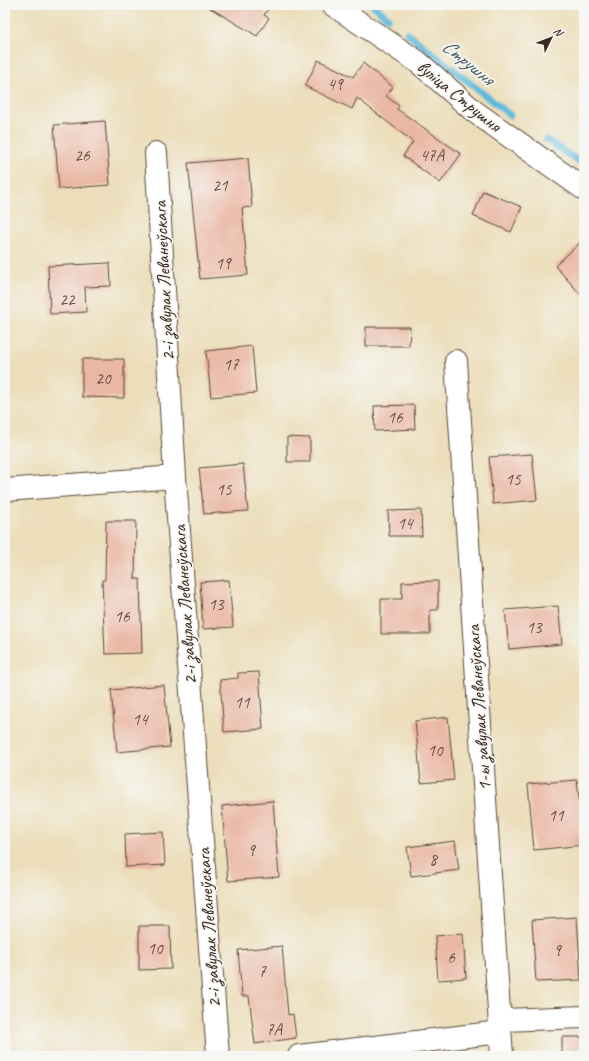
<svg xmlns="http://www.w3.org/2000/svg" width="589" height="1061" viewBox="0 0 589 1061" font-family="Caveat,sans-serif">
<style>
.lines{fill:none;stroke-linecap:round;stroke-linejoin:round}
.stream{stroke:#5cb9da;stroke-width:7}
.building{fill:#eab7a4}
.street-casing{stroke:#564535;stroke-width:24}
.street{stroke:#fff;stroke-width:22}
.labels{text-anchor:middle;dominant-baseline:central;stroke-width:3.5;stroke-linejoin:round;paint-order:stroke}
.number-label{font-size:17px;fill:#674d40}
.street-label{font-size:19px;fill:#3b2a1e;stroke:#f6f6f2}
.water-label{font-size:20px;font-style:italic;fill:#475c60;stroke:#f6f6f2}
</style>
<rect width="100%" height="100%" fill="#f6f6f2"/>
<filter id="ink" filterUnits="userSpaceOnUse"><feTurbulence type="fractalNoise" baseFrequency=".025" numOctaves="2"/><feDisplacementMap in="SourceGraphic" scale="8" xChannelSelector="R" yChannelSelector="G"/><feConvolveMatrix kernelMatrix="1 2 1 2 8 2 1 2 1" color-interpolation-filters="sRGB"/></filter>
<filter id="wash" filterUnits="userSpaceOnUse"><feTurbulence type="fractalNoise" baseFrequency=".012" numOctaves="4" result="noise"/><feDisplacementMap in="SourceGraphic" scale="16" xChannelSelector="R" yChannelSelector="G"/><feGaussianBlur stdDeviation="0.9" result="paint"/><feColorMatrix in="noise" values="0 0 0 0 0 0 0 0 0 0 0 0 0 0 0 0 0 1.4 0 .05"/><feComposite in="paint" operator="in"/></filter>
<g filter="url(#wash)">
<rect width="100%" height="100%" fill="#ecdeba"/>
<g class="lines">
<path class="stream" d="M 373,5 L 388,18
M 407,33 L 510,115
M 547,140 L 584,165"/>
</g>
<g id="blocks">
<path class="building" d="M 205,5 L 271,5 L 264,15 L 269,18 L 257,36 Z
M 318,60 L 353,77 L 363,63 L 393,87 L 386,96 L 399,106 L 397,109 L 461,154 L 440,183 L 403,156 L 413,142 L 357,98 L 352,109 L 305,86 Z
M 105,121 L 110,185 L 59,189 L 54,125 Z
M 248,158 L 252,207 L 242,208 L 248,275 L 200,279 L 188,163 Z
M 483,191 L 522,207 L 511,232 L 473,216 Z
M 584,239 L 584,298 L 555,266 Z
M 110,263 L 111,286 L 85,287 L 86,312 L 50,314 L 48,266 Z
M 366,327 L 410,327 L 409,346 L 366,346 Z
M 252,346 L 256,393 L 211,397 L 206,351 Z
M 82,359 L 124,359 L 124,398 L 82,397 Z
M 414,405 L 415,429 L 375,431 L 374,406 Z
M 287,437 L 310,438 L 310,462 L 287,462 Z
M 532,454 L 537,500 L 493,504 L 489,457 Z
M 243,464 L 248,511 L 204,514 L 199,468 Z
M 421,510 L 422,536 L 389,536 L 388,511 Z
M 106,521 L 136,521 L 135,579 L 140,579 L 142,653 L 105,654 L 102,580 L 105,580 Z
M 229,580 L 233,627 L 203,629 L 200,582 Z
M 438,581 L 438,610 L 430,610 L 430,634 L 381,634 L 381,599 L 402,599 L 402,582 Z
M 558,606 L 562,644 L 509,649 L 505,610 Z
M 259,672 L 263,729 L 224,732 L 220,680 L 238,678 L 238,673 Z
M 164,685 L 170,747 L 117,752 L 111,690 Z
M 448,717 L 454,780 L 421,783 L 415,721 Z
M 577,780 L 584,845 L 534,850 L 528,784 Z
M 273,801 L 279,877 L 228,881 L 222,806 Z
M 163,832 L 165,865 L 126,867 L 125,834 Z
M 455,841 L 459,870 L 411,876 L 407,847 Z
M 577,917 L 581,980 L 536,982 L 532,920 Z
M 139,926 L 170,926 L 171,969 L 139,970 Z
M 463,934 L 466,978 L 438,980 L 435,936 Z
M 282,946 L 288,1015 L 293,1014 L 296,1038 L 255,1044 L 249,996 L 242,996 L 238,950 Z
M 562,1037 L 584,1037 L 584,1056 L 562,1056 Z"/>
</g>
</g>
<g filter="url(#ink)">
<use href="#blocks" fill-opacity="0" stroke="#564535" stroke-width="1"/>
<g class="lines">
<g class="street-casing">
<path id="street" d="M 333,5 L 418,62 L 475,112 L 584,189
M 156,153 L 175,477 L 218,1056
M 456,361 L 502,1056
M 5,490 L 175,477
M 501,1020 L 584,1017
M 299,1056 L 500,1032"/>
</g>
<use href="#street" class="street"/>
</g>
</g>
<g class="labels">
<g class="number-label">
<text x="335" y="84">49</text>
<text x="82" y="155">26</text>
<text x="432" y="155">47А</text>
<text x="220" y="185">21</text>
<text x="223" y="263">19</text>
<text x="67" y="299">22</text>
<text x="231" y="364">17</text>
<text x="103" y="378">20</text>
<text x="395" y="417">16</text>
<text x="513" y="479">15</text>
<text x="224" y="489">15</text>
<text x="405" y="523">14</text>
<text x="216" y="604">13</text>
<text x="122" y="616">16</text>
<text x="534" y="627">13</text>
<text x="242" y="702">11</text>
<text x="140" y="719">14</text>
<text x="435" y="750">10</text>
<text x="556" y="815">11</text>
<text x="251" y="850">9</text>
<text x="433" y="859">8</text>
<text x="155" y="948">10</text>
<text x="557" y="950">9</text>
<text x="451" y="957">6</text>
<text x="262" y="971">7</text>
<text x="274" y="1029">7А</text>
</g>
<g class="street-label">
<text transform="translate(459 96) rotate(39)">вуліца Струшня</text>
<text transform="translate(164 281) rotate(-93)">2-і завулак Леванеўскага</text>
<text transform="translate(185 605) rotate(-94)">2-і завулак Леванеўскага</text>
<text transform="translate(479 708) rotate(-94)">1-ы завулак Леванеўскага</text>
<text transform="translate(209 928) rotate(-94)">2-і завулак Леванеўскага</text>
</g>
<g class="water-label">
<text transform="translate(468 62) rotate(39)">Струшня</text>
</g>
</g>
<rect width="589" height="1061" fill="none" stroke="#f6f6f2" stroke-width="20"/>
<g transform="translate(551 38) rotate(47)" stroke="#f6f6f2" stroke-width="3" paint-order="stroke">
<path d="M0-3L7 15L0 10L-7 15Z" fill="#3b2a1e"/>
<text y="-6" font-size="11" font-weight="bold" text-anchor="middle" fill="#3b2a1e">N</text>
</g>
</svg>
